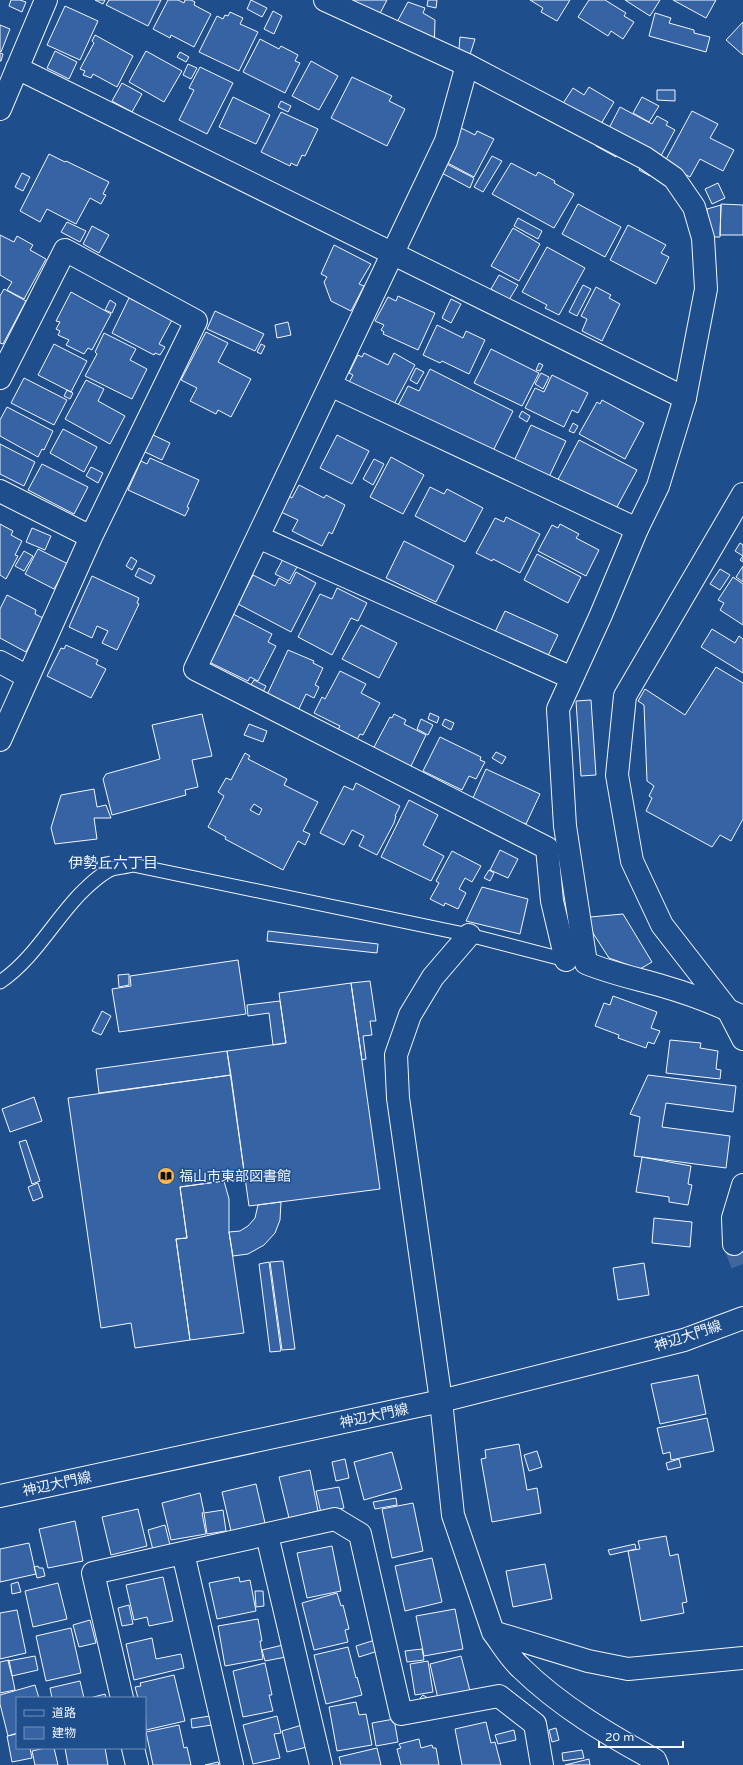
<svg xmlns="http://www.w3.org/2000/svg" width="743" height="1765" viewBox="0 0 743 1765" font-family="'Varela Round','Noto Sans JP',sans-serif">
<style>
.building{fill:#3563a3;stroke:#f2f6ff;fill-rule:evenodd}
.lines{fill:none;stroke-linecap:round;stroke-linejoin:round}
.street-tunnel{stroke:#3f679d;stroke-width:22;stroke-dasharray:22 11;stroke-linecap:butt}
.lane-casing{stroke:#f2f6ff;stroke-width:15}
.street-casing{stroke:#f2f6ff;stroke-width:24}
.secondary-casing{stroke:#f2f6ff;stroke-width:24}
.primary-casing{stroke:#f2f6ff;stroke-width:24}
.lane{stroke:#1f4e8c;stroke-width:13}
.street{stroke:#1f4e8c;stroke-width:22}
.secondary{stroke:#1f4e8c;stroke-width:22}
.primary{stroke:#1f4e8c;stroke-width:22}
.labels{text-anchor:middle;dominant-baseline:central;stroke-width:3;stroke-linejoin:round;paint-order:stroke}
.poi-label{font-size:14px;fill:#f2f6ff;stroke:#1f4e8c;text-anchor:start}
.street-label{font-size:14px;fill:#f2f6ff;stroke:#1f4e8c}
.neighbourhood-label{font-size:15px;fill:#f2f6ff;stroke:#1f4e8c}
</style>
<rect width="100%" height="100%" fill="#1f4e8c"/>
<path class="building" d="M11,0H20L26,2L22,12L9,6Z
M95,0H105L103,4Z
M109,0H161L148,26L106,5Z
M168,0H178L184,3L185,0H191L195,2L194,5L211,14L194,47L171,35L170,38L153,29Z
M251,0L267,8L262,17L247,9Z
M349,0H387L375,23Z
M428,0H437L436,8L427,6Z
M530,0H570L557,21L541,12L543,8Z
M589,0H605L626,13L624,16L634,22L623,39L611,31L608,36L578,17Z
M625,0H660L650,16Z
M673,0H716L706,18Z
M408,2L425,8L423,13L435,20L434,55L391,33Z
M65,6L98,21L80,60L47,45Z
M273,11L282,16L274,34L264,29Z
M230,12L243,18L240,24L258,32L239,71L199,52L217,16L223,19L225,15L228,16Z
M655,13L671,18L669,23L694,30V33L710,37L706,52L649,36Z
M743,22V55L726,40Z
M0,25L10,29L1,52L0,51Z
M95,35L133,56L117,87L93,74L91,78L83,75L85,71L80,69L94,43L92,41Z
M460,37L475,39L467,64L458,60Z
M260,39L279,49L281,46L298,55L295,61L300,63L285,93L243,72Z
M55,51L77,62L69,79L47,68Z
M146,51L182,71L164,102L129,82Z
M180,52L189,57L186,62L177,57Z
M0,53L3,54L1,61H0Z
M311,61L338,76L319,110L292,96Z
M188,64L197,68L191,79L183,75Z
M200,67L233,83L207,134L179,120L194,90L189,88Z
M352,77L392,96L389,101L405,109L387,146L331,118Z
M122,83L142,94L132,112L112,101Z
M589,87L614,102L601,124L562,105L573,88L584,95Z
M657,90H675V101L657,100Z
M233,97L270,115L256,144L219,127Z
M642,97L659,106L649,122L633,113Z
M281,101L291,106L288,112L278,107Z
M620,107L652,124L657,116L668,122L666,125L675,130L650,176L639,170L641,167L617,154L616,157L596,146L606,129L608,130Z
M692,111L718,124L710,138L734,150L723,171L700,159L690,177L664,163Z
M281,112L318,129L305,156L302,155L297,166L291,163L290,166L261,152Z
M459,127L475,135L477,131L494,139L474,177L442,160Z
M49,154L65,162L66,161L109,182L103,194L106,195L101,204L90,198L76,224L47,209L40,222L20,211Z
M492,156L502,161L483,192L474,187Z
M441,161L474,178L470,188L436,170Z
M511,163L536,176L538,172L555,181L554,183L574,194L554,228L492,194Z
M22,173L30,177L23,191L15,187Z
M718,183L725,198L712,204L705,189Z
M578,204L621,227L605,257L562,234Z
M721,204L743,205V235H720Z
M721,205L720,237H707V209Z
M518,218L542,231L538,239L514,226Z
M67,222L86,231L80,242L61,232Z
M628,225L666,245L661,253L669,257L656,284L610,260Z
M92,226L109,235L99,253L83,244Z
M513,228L540,244L519,281L491,266Z
M0,235L14,242L17,236L33,245L30,250L46,259L24,299L7,290L12,282L0,275Z
M334,245L371,264L359,284L364,286L351,311L331,301L324,282L327,277L321,274Z
M547,247L585,268L559,315L545,308L547,305L522,292Z
M499,275L518,285L509,300L491,289Z
M583,285L591,289L577,316L569,312Z
M596,287L611,295L609,298L620,304L602,341L582,331L587,319L581,316Z
M4,289L26,301L3,344L0,343V296Z
M71,292L111,314L92,350L88,348L84,354L66,345L69,340L58,335L60,331L56,329L60,322L56,321Z
M398,296L435,313L418,350L383,334L384,332L381,330L384,325L375,321L388,297L396,301Z
M129,298L172,320L159,344L165,347L160,355L155,353L154,355L112,333Z
M451,299L461,304L451,323L442,318Z
M110,300L116,304L112,313L105,310Z
M215,311L264,334L255,351L207,329Z
M288,322L291,335L277,338L275,325Z
M437,325L463,338L466,331L485,340L469,374L442,361L440,363L423,355Z
M206,332L228,343L218,362L251,379L231,417L218,410L216,414L190,401L197,388L181,380Z
M104,333L136,349L130,360L147,369L132,399L85,376L97,354L95,352Z
M54,344L87,361L71,392L38,375Z
M261,344L265,346L261,354L257,352Z
M491,349L539,373L522,406L474,383Z
M364,353L388,365L394,353L415,365L392,408L348,384L353,375L349,373L358,355L362,357Z
M539,363L543,365L540,371L536,370Z
M416,368L424,372L417,384L410,380Z
M430,369L513,411L488,461L397,407L408,386L419,391Z
M541,373L549,377L543,389L535,384Z
M552,375L588,393L578,413L572,410L564,427L525,408L535,388L544,392Z
M24,378L67,400L54,425L11,403Z
M86,380L104,389L98,401L125,416L110,444L65,419Z
M67,390L73,393L70,399L64,396Z
M602,400L644,423L625,459L579,434L597,402L600,404Z
M7,407L53,431L44,450L42,449L38,457L0,436V420Z
M522,411L530,416L527,422L519,417Z
M573,423L578,426L574,433L569,431Z
M531,425L566,441L549,477L514,461Z
M63,429L97,447L84,472L50,453Z
M151,434L170,443L162,460L143,451Z
M337,435L369,451L352,484L320,468Z
M579,440L637,470L611,518L554,487Z
M0,444L35,462L24,486L0,474Z
M391,457L424,475L403,514L370,497Z
M150,458L199,480L187,507L189,508L185,516L128,490L141,461L147,464Z
M374,459L384,464L373,485L363,479Z
M42,464L88,487L74,514L28,490Z
M91,467L103,473L98,483L86,476Z
M299,485L324,498L326,495L345,505L332,534L329,532L322,546L292,531L298,520L281,512L289,496L292,498Z
M430,487L444,494L447,489L483,508L465,542L415,516Z
M506,517L540,534L520,573L493,559L492,561L476,553L495,518L504,522Z
M0,524L13,531L11,535L22,541L15,555L18,556L6,579L0,575Z
M560,524L579,534L576,538L599,550L586,576L538,551L552,525L558,528Z
M32,528L51,536L45,550L26,542Z
M404,541L454,566L436,602L386,578Z
M740,543L743,545V562L740,560L743,556L735,551Z
M38,549L68,564L54,589L25,574Z
M24,551L33,556L24,571L15,566Z
M537,554L581,577L568,603L524,580Z
M131,557L137,561L132,570L126,566Z
M283,559L297,567L289,581L275,574Z
M743,566V582L736,577Z
M139,568L155,576L151,584L135,576Z
M720,569L730,575L720,590L710,584Z
M296,572L316,583L291,632L238,604L253,575L275,586L279,578L290,584Z
M92,576L139,598L137,603L139,604L117,650L102,643L108,631L97,626L92,638L69,627Z
M733,577L743,584V625L720,610L724,603L718,600Z
M337,588L367,603L358,621L351,618L332,655L298,637L320,594L332,599Z
M7,595L36,610L35,614L43,618L26,652L0,638V609Z
M505,611L558,635L545,662L494,634Z
M233,614L272,634L268,642L276,646L258,681L250,677L248,681L209,662Z
M361,625L397,643L379,678L342,659Z
M712,629L735,643L739,636L743,639V673L701,647Z
M66,645L98,660L96,664L106,669L91,698L47,676L61,648L64,649Z
M288,650L314,661L313,663L323,668L315,685L319,687L314,698L306,694L298,711L267,695Z
M716,667L743,683V819L731,841L720,835L712,847L646,811L652,798L649,796L654,786L647,781L644,705L638,701L645,689L685,715Z
M340,671L366,684L361,693L380,703L363,735L360,734L355,743L336,733L340,726L314,713L322,697L325,699Z
M254,680L266,686L262,694L249,688Z
M591,700L596,775L581,776L576,701Z
M430,713L439,717L437,723L428,719Z
M202,714L212,756L192,760L198,787L185,790L186,795L112,815L103,779L106,774L160,759L152,725Z
M394,714L406,720L404,724L426,735L410,768L373,749L390,717L392,718Z
M421,719L433,725L428,735L417,729Z
M445,719L454,723L451,730L442,725Z
M249,724L267,731L263,742L244,735Z
M440,737L481,757L480,760L485,762L476,779L469,776L462,790L423,771Z
M496,752L506,757L502,764L492,758Z
M245,753L250,756L248,759L287,779L284,785L318,802L303,831L310,834L305,845L298,841L283,870L225,839L226,837L208,827L224,796L218,792L226,778L231,780ZM254,804L262,809L259,815L250,810Z
M486,769L540,794L526,824L524,823L522,827L472,800Z
M356,783L400,806L395,816H396L394,823L377,855L359,846L364,836L352,830L344,845L320,833L344,786L353,790Z
M94,789L97,807L106,805L111,818H94L97,839L55,844L51,828L61,795Z
M409,800L438,815L423,845L444,856L431,881L381,857Z
M500,850L518,859L508,878L490,870Z
M452,851L481,866L472,882L465,878L459,889L466,893L458,909L445,903L444,906L430,899L439,883L436,881Z
M489,870L494,873L490,881L484,878Z
M482,887L528,899L520,934L466,921Z
M623,914L652,962L640,969L609,958L591,930L590,917Z
M268,931L378,944L377,953L267,941Z
M238,960L246,1014L119,1032L112,989L131,986L130,976Z
M129,974V985L119,987L118,975Z
M370,981L376,1021H370L372,1035L363,1036L366,1059L362,1060L351,983Z
M351,983L380,1189L249,1206L227,1051L286,1043L279,993Z
M613,996L657,1012L651,1028L660,1031L654,1044L648,1042L646,1048L618,1038L619,1035L595,1026L604,1003L610,1005Z
M280,1001L286,1043L273,1045L269,1013L248,1016L247,1005Z
M102,1011L111,1016L101,1035L92,1031Z
M670,1040L701,1043L700,1048L718,1051L716,1069L721,1070L720,1079L666,1073Z
M227,1051L231,1075L99,1093L96,1069Z
M231,1075L245,1178L180,1187L187,1238L176,1239L190,1340L135,1348L131,1323L101,1328L68,1098Z
M648,1075L736,1086L733,1112L666,1103L662,1127L730,1136L726,1168L634,1156L640,1117L630,1114Z
M34,1097L42,1121L10,1132L2,1109Z
M26,1140L40,1181L32,1184L19,1142Z
M642,1157L691,1166L688,1184L692,1185L688,1205L669,1202V1197L636,1192Z
M224,1181L229,1199V1232L244,1333L190,1340L176,1239L187,1238L180,1187Z
M38,1183L43,1197L33,1201L28,1187Z
M281,1202L280,1220L275,1233L264,1245L248,1254L233,1256L229,1232L240,1231L248,1226L255,1218L258,1205Z
M654,1218L692,1222L690,1247L652,1243Z
M283,1261L295,1349L282,1350L270,1262Z
M269,1262L281,1351L270,1352L259,1264Z
M644,1263L649,1295L618,1300L613,1268Z
M698,1375L706,1414L660,1424L651,1384Z
M707,1418L714,1451L671,1460L670,1452L663,1454L657,1428Z
M519,1444L527,1490L537,1488L541,1513L492,1522L481,1459L486,1458L485,1450Z
M537,1451L542,1467L529,1471L524,1455Z
M392,1452L402,1489L364,1500L354,1462Z
M345,1459L349,1478L336,1481L332,1462Z
M679,1459L681,1467L668,1470L666,1463Z
M310,1470L318,1511L289,1518L279,1477Z
M256,1484L265,1523L231,1531L222,1492Z
M339,1487L344,1508L321,1513L316,1491Z
M200,1493L204,1512L202,1513L206,1534L171,1540L162,1503Z
M396,1498L397,1505L375,1509L373,1502Z
M413,1503L423,1551L392,1558L382,1509Z
M138,1509L147,1546L111,1555L102,1517Z
M223,1510L226,1531L207,1534L204,1513Z
M75,1521L83,1561L48,1568L39,1529Z
M165,1525L170,1545L153,1550L148,1530Z
M666,1536L670,1556L678,1554L687,1602L682,1603L684,1613L641,1621L628,1551L640,1549L638,1541Z
M29,1543L36,1574L0,1582V1549Z
M635,1544L636,1549L610,1555L608,1550Z
M332,1546L341,1591L307,1598L297,1553Z
M432,1558L442,1602L405,1611L395,1566Z
M545,1564L552,1599L513,1607L506,1571Z
M38,1566L39,1568H43L45,1576L37,1578L34,1567Z
M163,1577L173,1621L149,1626L147,1617L134,1620L126,1585Z
M239,1577L240,1582L250,1580L256,1611L217,1619L209,1583Z
M18,1582L21,1592L12,1594L11,1584Z
M58,1583L67,1619L33,1627L25,1591Z
M255,1591H263L264,1606L256,1607Z
M337,1593L341,1606L343,1605L349,1629L345,1630L348,1642L314,1650L302,1603Z
M129,1605L133,1624L122,1626L118,1608Z
M455,1609L463,1649L424,1656L416,1616Z
M17,1610L26,1653L0,1659V1613Z
M258,1619L262,1641H260L263,1659L225,1666L218,1626Z
M90,1620L96,1643L79,1647L73,1625Z
M71,1628L81,1673L46,1681L36,1636Z
M152,1638L156,1659L181,1654L184,1668L134,1680L126,1644Z
M375,1640L378,1651L359,1657L356,1646Z
M283,1645L286,1657L265,1661L262,1650Z
M348,1647L356,1678L357,1677L362,1695L326,1704L314,1655Z
M422,1649L424,1660L407,1662L405,1651Z
M35,1656L38,1670L12,1676L8,1661Z
M461,1656L471,1695L439,1703L430,1664Z
M9,1660L15,1690L0,1693V1662Z
M428,1661L433,1692L415,1695L410,1664Z
M265,1663L272,1695H269L273,1711L243,1717L233,1671Z
M174,1675L185,1721L146,1730L145,1698H138L135,1687L141,1686L140,1683Z
M80,1681L84,1698H52L50,1688Z
M35,1685L39,1698H17V1733L8,1736L0,1704V1695Z
M105,1694L106,1698H90Z
M423,1695L434,1702L431,1706L420,1698Z
M356,1702L359,1715L366,1714L372,1745L337,1751L329,1707Z
M210,1716L212,1725L192,1728L191,1719Z
M277,1716L281,1733L274,1734L280,1758L253,1764L243,1725Z
M394,1719L398,1742L376,1746L372,1723Z
M486,1722L491,1743L495,1742L501,1765H462L455,1729Z
M179,1725L184,1748L187,1747L191,1765H153L146,1732Z
M302,1725L307,1747L287,1752L282,1731Z
M556,1728L559,1740L552,1742L549,1730Z
M514,1730L516,1740L498,1744L495,1735Z
M17,1734V1748H30L32,1758L12,1762L7,1736Z
M419,1739L421,1748L432,1745L433,1748H436L439,1765H401L397,1749L401,1748L399,1744Z
M45,1748H54L58,1765H35L32,1751Z
M65,1748H105L108,1765H68Z
M377,1748L381,1765H341L339,1757Z
M582,1750L584,1758L563,1761L562,1753Z
M589,1759L590,1765H565Z
M218,1762L219,1765H205Z"/>
<g class="lines">
<path class="street-tunnel" d="M734,1244L743,1268"/>
<g class="lane-casing">
<path id="lane" d="M0,982C33,960 53,922 80,894C89,885 100,874 112,869C118,867 126,867 133,865L469,935L570,961"/>
</g>
<g class="street-casing">
<path id="street" d="M467,65L446,141L195,669L547,848L552,901L566,960
M17,68L685,398
M0,109L46,0
M0,378L65,250L196,321L91,537L0,740
M330,385L637,529
M0,491L91,537
M743,494L625,696L617,775L632,861L662,925L728,1010L743,1039
M258,537L572,678
M0,662L28,677
M469,935L433,977L410,1015L396,1055L398,1098L441,1401L453,1515L493,1632L588,1661L628,1669L743,1658
M734,1244L733,1218L743,1185
M267,1535L321,1765
M183,1553L232,1765
M493,1632C502,1644 510,1658 521,1668C560,1706 607,1734 655,1760L657,1765
M122,1698L93,1573L335,1519L360,1534L401,1714L499,1696L535,1724L542,1765
M133,1748L137,1765"/>
</g>
<g class="secondary-casing">
<path id="secondary" d="M325,0L467,65L645,158L674,178L694,207L703,238L706,289L685,398L658,486L637,529L600,617L558,709L565,826L586,963C610,973 634,978 659,985C687,993 717,1004 743,1017"/>
</g>
<g class="primary-casing">
<path id="primary" d="M0,1496L441,1401L684,1340L743,1318"/>
</g>
<use href="#lane" class="lane"/>
<use href="#street" class="street"/>
<use href="#secondary" class="secondary"/>
<use href="#primary" class="primary"/>
</g>
<defs>
<g id="library-disc" transform="scale(0.9)"><circle r="9.5" fill="#ffb74d" stroke="#1f4e8c"/><path d="M-6-4Q-3-5.5-.7-3.5V5Q-3 3-6 4ZM6-4Q3-5.5 .7-3.5V5Q3 3 6 4Z" fill="#111"/></g>
</defs>
<g fill-rule="evenodd">
<use href="#library-disc" x="166" y="1176"/>
</g>
<g class="labels">
<g class="poi-label">
<text x="179" y="1176">福山市東部図書館</text>
</g>
<g class="street-label">
<text transform="translate(688 1336) rotate(-18)">神辺大門線</text>
<text transform="translate(374 1416) rotate(-12)">神辺大門線</text>
<text transform="translate(57 1484) rotate(-12)">神辺大門線</text>
</g>
<g class="neighbourhood-label">
<text x="113" y="863">伊勢丘六丁目</text>
</g>
</g>
<rect x="16" y="1697" width="130" height="52" fill="#1f4e8c" stroke="#7391ba"/>
<rect x="24" y="1710" width="20" height="6" fill="#1f4e8c" stroke="#7391ba"/>
<text x="52" y="1717" font-size="12" fill="#f2f6ff">道路</text>
<rect x="24" y="1727" width="20" height="12" fill="#3563a3" stroke="#7391ba"/>
<text x="52" y="1737" font-size="12" fill="#f2f6ff">建物</text>
<path d="M599 1741v6h84v-6" fill="none" stroke="#f2f6ff" stroke-width="2"/>
<text x="605" y="1741" font-size="12" fill="#f2f6ff" stroke="#1f4e8c" stroke-width="3" paint-order="stroke">20 m</text>
</svg>
